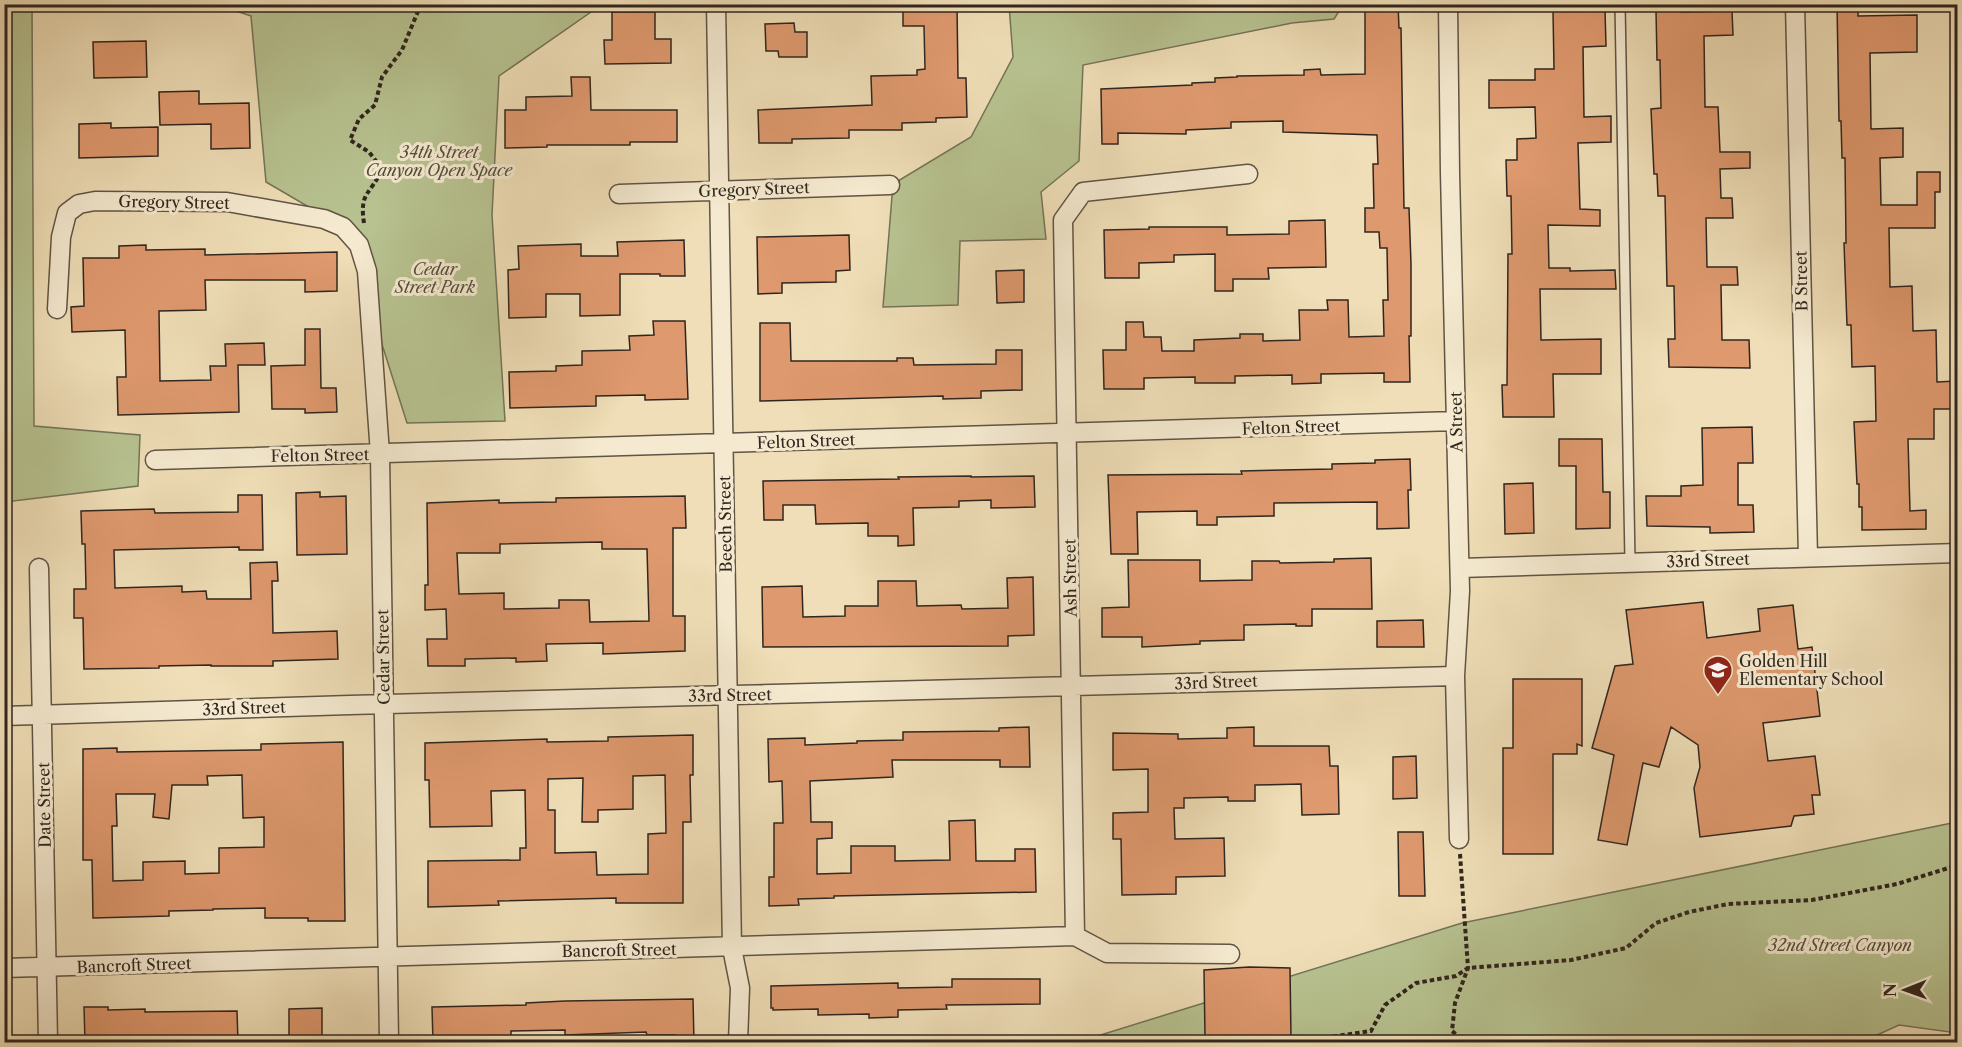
<svg xmlns="http://www.w3.org/2000/svg" width="1962" height="1047" viewBox="0 0 1962 1047" font-family="'Libre Caslon Text',serif">
<style>
.green{fill:#b7c290;stroke:#747457;stroke-width:1.5}
.building{fill:#df996e;stroke:#31261e;stroke-width:1.5;fill-rule:evenodd}
.lines{fill:none;stroke-linecap:round;stroke-linejoin:round}
.lane-casing{stroke:#605444;stroke-width:12}
.street-casing{stroke:#605444;stroke-width:21}
.path{stroke:#31261e;stroke-width:4;stroke-dasharray:4.5 3;stroke-linecap:butt}
.lane{stroke:#f5ead0;stroke-width:9}
.street{stroke:#f5ead0;stroke-width:18}
.labels{text-anchor:middle;dominant-baseline:central;stroke-width:6;stroke-linejoin:round;paint-order:stroke}
.park-label{font-size:16px;font-style:italic;fill:#524d3a;stroke:#f5ead0}
.street-label{font-size:16px;fill:#31261e;stroke:#f5ead0}
.poi-label{font-size:16px;fill:#31261e;stroke:#f5ead0;text-anchor:start}
</style>
<rect width="100%" height="100%" fill="#efdeb7"/>
<filter id="stains"><feTurbulence type="fractalNoise" baseFrequency=".00333" numOctaves="4"/><feColorMatrix values="0 0 0 0 .2 0 0 0 0 .09 0 0 0 0 .02 0 0 0 .5 -.17"/></filter>
<radialGradient id="worn" r=".72"><stop offset=".6" stop-color="#630" stop-opacity="0"/><stop offset="1" stop-color="#630" stop-opacity=".3"/></radialGradient>
<path class="green" d="M4,5H32L34,426L140,435L138,486L5,502Z
M218,5H601L499,76L492,215L505,421L407,423L380,338L367,241L266,182L251,16Z
M1009,5H1343L1334,19L1292,23L1083,65L1079,161L1041,192L1046,239L960,241L958,305L883,307L893,184L971,137L1013,57Z
M1957,822V1033L1899,1025L1862,1042H1078L1462,923Z"/>
<path class="building" d="M1365,4H1398L1399,28H1401L1404,208H1409L1411,264V336H1409L1410,382H1384V373L1321,374V383L1292,384V375L1235,376V383H1195V377L1144,378V389H1104L1103,350H1126V322H1143L1144,337H1161L1162,351H1194V340L1240,338V334H1263V341L1300,340L1299,310H1328L1327,300H1348L1349,337L1384,336L1383,300H1388L1387,248H1380L1379,232H1365V208H1374L1373,164H1378L1377,135L1283,132V121L1231,122V128L1186,130V134L1118,133V144H1102L1101,89L1192,85V83L1215,82V78L1237,77V76L1304,75V70L1320,69L1321,75L1365,74Z
M1837,4H1858V16L1917,15V52L1870,53L1871,129L1903,128V157L1880,158L1881,205H1917V172H1940V192H1935V228H1889L1890,287L1912,286L1913,331L1936,330L1937,382L1956,381V409H1934V439H1908L1910,511L1926,510V529L1862,530V507H1859V484H1857L1854,422L1876,421L1875,366L1852,367L1851,325H1847L1844,243H1846L1845,158H1842L1841,121H1839Z
M903,5H957L958,78H966L967,117L936,118V122L902,123V130H849V138L792,139V143H759L758,110L872,105L871,76L917,75V70L925,69L924,26H903Z
M1605,10L1606,46L1583,47L1584,117L1611,116V142L1578,143L1580,209L1600,210V226L1548,225L1549,268H1570V271L1615,270L1616,289H1540L1541,340L1601,339V374H1553L1554,417H1503L1502,385H1507L1508,254H1512L1511,196H1507L1506,160H1517V139L1536,138L1535,107L1489,108V80H1535V69H1554L1553,11Z
M1681,10V12L1732,11L1733,35L1704,36L1705,107H1718L1720,152H1750V168L1720,169L1721,198H1732L1733,218H1706L1707,267H1737L1738,285H1721L1722,340H1749L1750,368L1669,367L1668,339H1675L1674,286H1667L1665,196H1658L1657,174H1654L1651,109L1661,108L1660,60H1657L1656,11Z
M612,12H655V39H671V63L605,64L604,40H612Z
M794,23L795,32H807V57H779L778,51H766L765,24Z
M146,41L147,77L94,78L93,42Z
M571,77H590L591,110H677V142H630V145H547V147L505,148V110H526V97L572,96Z
M199,91V104L249,103L250,148L211,149V124L160,125L159,92Z
M111,123V128L158,127V156L79,158V124Z
M1325,220L1326,267L1268,268L1269,279H1233V291H1215V254L1174,255V262L1139,263V278H1105L1104,230L1149,229V227H1227V235L1289,234V221Z
M849,235L850,270L836,271V282L782,283V293L758,294L757,237Z
M684,240L685,276H660V274H620V315L580,316V294H546V317L509,318L508,270L519,269L518,246L581,244V256H618L617,242Z
M146,245V250L205,249V255L337,252V291L305,292V280H205L206,310L159,311L160,381L211,380L210,366H226L225,344L264,343L265,365H238L239,412L118,415L117,377H126L125,330L72,332L71,307L84,306L83,258H119V246Z
M1024,270V302L997,303L996,271Z
M653,321H685L688,399L645,400V395L596,396V406L510,408L509,372L556,371V366L582,365V351L630,350L629,336L654,335Z
M760,323H790L791,361H897V358H913L914,365L996,364V350H1022V390L981,391V398L943,399V396L760,401Z
M305,329H320L321,388H336L337,412L305,413V409H272L271,366L305,365Z
M1752,427L1753,463H1738V505H1753L1754,532L1710,533V527L1647,526L1646,496H1681V486L1703,485L1702,428Z
M1559,439H1602L1603,492H1610V528L1576,529V466H1559Z
M1410,459L1411,490H1408L1409,528L1377,529V502L1274,503V516L1217,517V525H1197V511L1137,512L1138,554H1111L1108,475L1242,474L1241,471L1332,469V464L1375,463V460Z
M971,476V477L1034,476L1035,507L991,508V500L959,501V507L913,508L914,545L898,546V536H868V523L816,524L815,505H783V520H764L763,481L899,479L898,477Z
M1533,483L1534,533L1505,534L1504,484Z
M320,492V497L346,496L347,554L297,555L296,493Z
M238,495H262L263,550H239V547L114,550L115,588L182,586V592L206,591L207,599H251L250,563L277,562L278,581H272L273,633L337,631L338,659L273,661V666H211V665L159,666V668L84,669L83,618H74V589H86L85,544H82L81,511L154,509L155,513L238,512Z
M685,496L686,528H673V616H685V651L603,654V643L546,644L547,661L516,662V658L465,659V666H428L427,639H447L446,609L425,610V585H428L427,503L499,500V503L556,502V498ZM602,542V549H647L649,621L590,622L589,600H559V608L504,609V593L459,594L457,553H500V544Z
M1371,558L1372,609H1312V626H1296V624L1244,625V640L1200,641V644L1142,647V637H1102V608L1129,607L1128,560H1200V581L1252,580V561H1279L1280,563L1334,562V559Z
M1033,577L1034,635L1008,636V646L763,647L762,587L802,586L803,617L845,616V606H878V581H916L917,606L961,605L962,609L1008,608L1007,578Z
M1703,602L1707,638L1760,631L1758,609L1793,605L1798,649L1812,647L1820,716L1763,723L1768,761L1815,756L1820,795H1812L1814,814L1794,816L1791,826L1700,837L1694,788L1700,767L1698,745L1671,727L1659,767L1643,763L1627,845L1598,840L1614,755L1592,748L1615,666L1633,664L1626,610Z
M1423,620L1424,647H1377V621Z
M1513,679H1582V746L1577,744V754H1553V854H1503V748H1513Z
M1029,727L1030,767H1000V760H892L893,777L810,781L811,822H832V838L817,839V874L851,873V846H895V861L950,860L949,821L975,820L976,861H1015V849H1035L1036,892L834,896V898L798,899L799,905L769,906V877H774V823H783L782,781L769,782L768,739L805,738V745L857,743V741L903,740V732L999,731V728Z
M1254,727V746H1329L1330,766H1338L1339,814L1302,815L1301,784L1255,785V801H1228V797L1184,798V808H1174L1175,839L1224,838L1225,876L1176,877V894L1122,895L1121,839H1113V813L1148,812V769L1113,770V733L1178,734V739L1227,738V728Z
M693,735V775H690L691,822H683V903H616V898L498,901L499,905L428,907V861L520,860V848H526L525,790L491,791L492,826L430,827L429,780H425V743L547,739V742L608,741V737ZM665,775L666,833L648,834V874L597,875L596,852L555,853V810H548V779L583,778L582,822H598V810L633,809V776Z
M343,742L345,921H308V918H265V908L213,909V910L169,911V916L93,918L92,860H83V749L117,748V752L261,750V744ZM242,775L243,818L264,817V847L219,848V873L185,874V861L143,862V880L113,881L112,826H117L116,794H155L153,817L169,819L172,785H208L207,776Z
M1416,756L1417,798L1393,799V757Z
M1398,832H1423L1425,896H1399Z
M1249,967L1290,968L1291,1038L1273,1039V1036L1205,1037L1204,970Z
M952,979H1040V1004L946,1005L947,1009L898,1010V1017L869,1018V1014L818,1015V1009L773,1010V1008H771V986L898,983V988L952,987Z
M693,999L694,1042H676L675,1035H647L646,1032L565,1035V1030L511,1031V1042H433L432,1007L526,1005V1003L565,1001Z
M84,1007H108V1010L145,1009V1012L237,1011L238,1042H154V1041L85,1042Z
M322,1008V1042H289V1009Z"/>
<g class="lines">
<g class="lane-casing">
<path id="lane" d="M1620,4L1630,562"/>
</g>
<g class="street-casing">
<path id="street" d="M716,4L732,948L740,988L738,1042
M1448,4L1450,173L1460,591L1455,676L1459,839
M1795,4L1808,557
M619,194L890,185
M57,309L61,237L67,213L79,204L95,201L227,202L324,219L343,227L359,245L367,271L380,454L389,1042
M155,460L1456,421
M39,568L48,1042
M1460,568L1958,553
M4,716L350,705L1455,676
M1075,936L1063,220L1083,192L1248,174
M4,968L1075,936L1107,953L1230,954"/>
</g>
<path class="path" d="M364,223C359,191 371,195 382,169L369,152L350,140L359,119L375,105L382,77L402,50L421,4
M1460,854L1468,968L1455,1003L1452,1031L1465,1042
M1320,1042L1323,1038L1371,1031L1385,1005L1416,983L1456,976L1468,968L1571,960L1626,948L1656,923L1689,912L1728,904L1812,900L1897,884L1958,865"/>
<use href="#lane" class="lane"/>
<use href="#street" class="street"/>
</g>
<defs>
<g id="school-pin" transform="scale(1.5)"><path d="M0 17L-7.5 6A9.5 9.5 0 1 1 7.5 6Z" fill="#8f2418" stroke="#f5ead0"/><path d="M0-5L7-2L0 1L-7-2ZM-4 1L0 2.5L4 1V4Q0 6-4 4Z" fill="#fff"/></g>
</defs>
<g fill-rule="evenodd">
<use href="#school-pin" x="1718" y="670"/>
</g>
<g class="labels">
<g class="park-label">
<text x="439" y="152">34th Street<tspan x="439" dy="18">Canyon Open Space</tspan></text>
<text x="435" y="269">Cedar<tspan x="435" dy="18">Street Park</tspan></text>
<text x="1840" y="945">32nd Street Canyon</text>
</g>
<g class="street-label">
<text transform="translate(754 189) rotate(-2)">Gregory Street</text>
<text transform="translate(174 202) rotate(1)">Gregory Street</text>
<text transform="translate(1801 281) rotate(-91)">B Street</text>
<text transform="translate(1456 422) rotate(-91)">A Street</text>
<text transform="translate(1291 427) rotate(-2)">Felton Street</text>
<text transform="translate(806 441) rotate(-2)">Felton Street</text>
<text transform="translate(320 455) rotate(-1)">Felton Street</text>
<text transform="translate(725 524) rotate(-91)">Beech Street</text>
<text transform="translate(1708 560) rotate(-2)">33rd Street</text>
<text transform="translate(1070 578) rotate(-91)">Ash Street</text>
<text transform="translate(383 657) rotate(-91)">Cedar Street</text>
<text transform="translate(1216 682) rotate(-2)">33rd Street</text>
<text transform="translate(730 695) rotate(-1)">33rd Street</text>
<text transform="translate(244 708) rotate(-2)">33rd Street</text>
<text transform="translate(44 805) rotate(-91)">Date Street</text>
<text transform="translate(619 950) rotate(-1)">Bancroft Street</text>
<text transform="translate(134 965) rotate(-2)">Bancroft Street</text>
</g>
<g class="poi-label">
<text x="1739" y="661">Golden Hill<tspan x="1739" dy="18">Elementary School</tspan></text>
</g>
</g>
<rect width="1962" height="1047" fill="none" stroke="#efdeb7" stroke-width="24"/>
<rect x="6" y="6" width="1950" height="1035" fill="none" stroke="#31261e" stroke-width="3"/>
<rect x="12" y="12" width="1938" height="1023" fill="none" stroke="#31261e" stroke-width="1.5"/>
<g transform="translate(1905 990) rotate(269)" stroke="#f5ead0" stroke-width="4.5" paint-order="stroke">
<path d="M0-4.5L10 22L0 15L-10 22Z" fill="#31261e"/>
<text y="-9" font-size="16" font-weight="bold" text-anchor="middle" fill="#31261e">N</text>
</g>
<rect width="100%" height="100%" filter="url(#stains)"/>
<rect width="100%" height="100%" fill="url(#worn)"/>
</svg>
